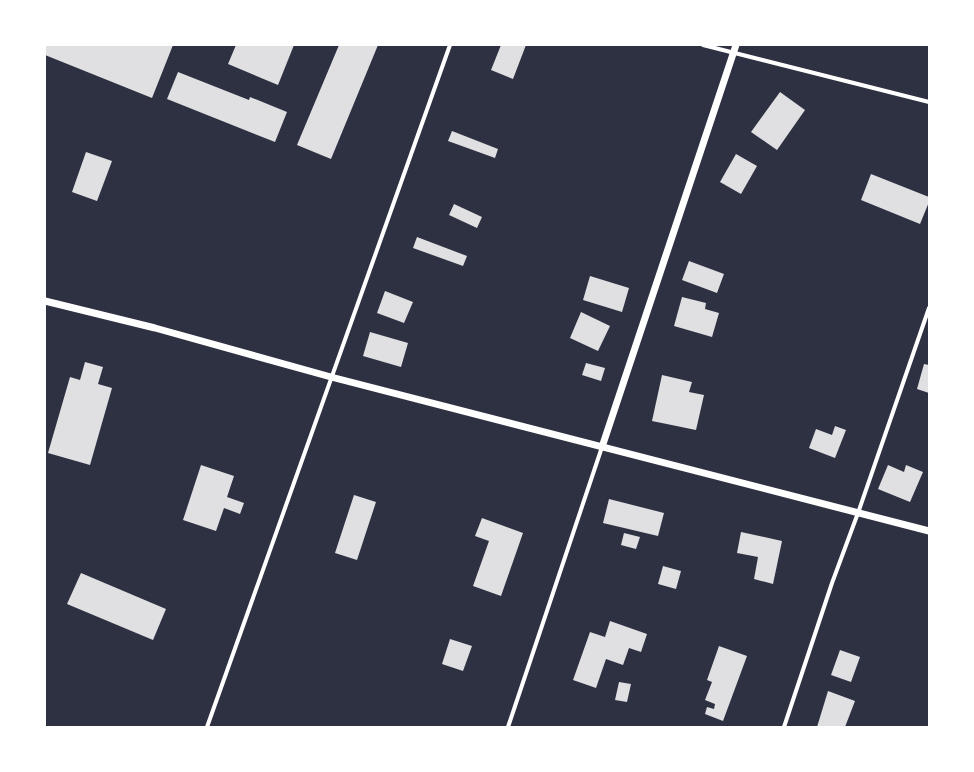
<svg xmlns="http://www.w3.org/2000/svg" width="974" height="772" viewBox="0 0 974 772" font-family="'Source Sans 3',sans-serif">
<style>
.building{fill:#e0e0e3}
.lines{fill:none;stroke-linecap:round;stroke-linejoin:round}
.minor{stroke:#fff;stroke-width:4}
.tertiary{stroke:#fff;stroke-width:7}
</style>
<rect width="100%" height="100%" fill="#2d3142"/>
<path class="building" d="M45,45H173L152,98L45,55Z
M236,45H294L278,85L228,64Z
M339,45H378L331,159L297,145Z
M501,45H526L513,79L491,70Z
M178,72L249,100L250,97L287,112L275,142L167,99Z
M780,92L805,110L777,150L751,132Z
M452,131L498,149L495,158L448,141Z
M86,152L112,161L97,201L72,192Z
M736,154L757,166L741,194L720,182Z
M871,174L929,197V202L920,224L861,200Z
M454,204L482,217L477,228L449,215Z
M417,237L467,256L463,266L413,248Z
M689,261L724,274L717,293L682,280Z
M590,276L629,288L622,312L583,300Z
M385,291L413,302L404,323L377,313Z
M682,297L706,303L705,309L719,313L712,337L674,326Z
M581,312L610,326L598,351L570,338Z
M370,332L408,343L401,367L363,356Z
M85,362L103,367L98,384L112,388L90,465L48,453L70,377L80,380Z
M586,363L605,368L601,381L582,375Z
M924,364L929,365V393L917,389Z
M662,375L692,382L689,392L704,395L696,430L652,421Z
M835,426L846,430L835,458L809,448L816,429L832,435Z
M201,465L234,476L227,497L244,503L240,514L224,508L216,531L183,520Z
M888,465L904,472L906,465L923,472L910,502L878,489Z
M354,495L376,502L357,560L335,553Z
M609,499L664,513L658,536L603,523Z
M482,518L523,533L501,596L473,586L489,541L475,536Z
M741,532L782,541L773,584L754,579L758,557L737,553Z
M624,533L640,537L636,549L621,545Z
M663,566L681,571L676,589L658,584Z
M81,573L166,609L153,640L67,604Z
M610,621L647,634L641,652L629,648L623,665L606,659L596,688L573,680L590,632L605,637Z
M450,639L472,646L463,671L442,664Z
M719,646L747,656L723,721L705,714L707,707L714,709L715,704L705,700L712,682L707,680Z
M840,650L860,657L851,682L831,675Z
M619,682L631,684L627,702L615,700Z
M828,691L855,701L845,727H817Z"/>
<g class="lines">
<path class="minor" d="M703,45L929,102
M207,727L450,45
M508,727L602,447
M784,727L832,583L858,513L929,308"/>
<path class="tertiary" d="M45,301L155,328L331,377L929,531
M602,447L736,45"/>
</g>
<rect width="974" height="772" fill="none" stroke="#ffffff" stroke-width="92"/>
</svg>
